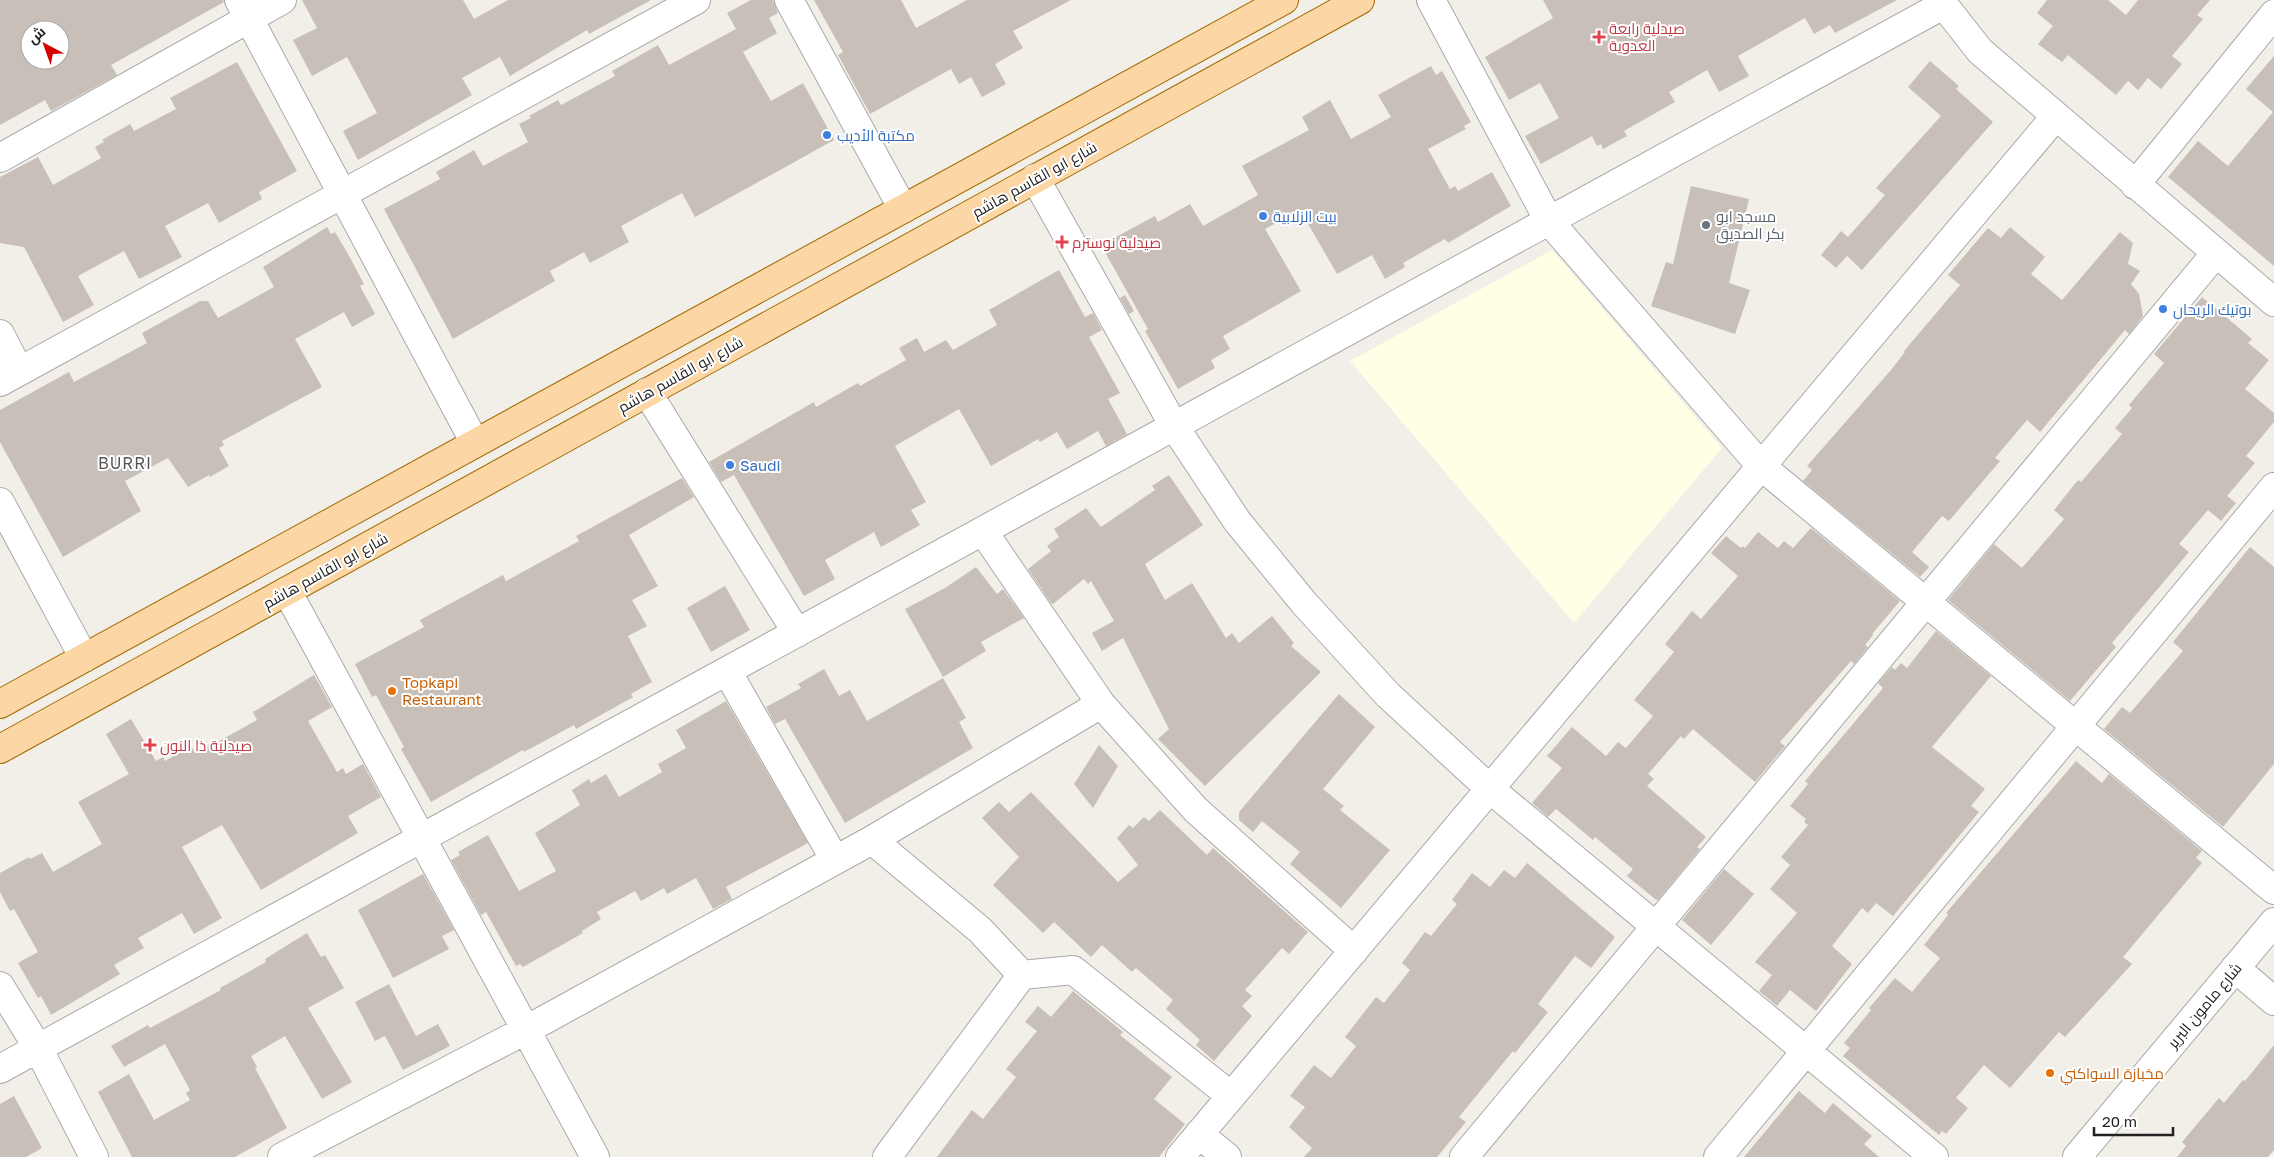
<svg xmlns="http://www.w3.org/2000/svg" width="2274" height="1157" viewBox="0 0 2274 1157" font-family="'Golos Text',Cairo,sans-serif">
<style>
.education{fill:#ffffe5}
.building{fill:#c7bfb8;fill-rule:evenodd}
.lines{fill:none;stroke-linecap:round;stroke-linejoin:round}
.minor-casing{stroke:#a9a9a9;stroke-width:30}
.major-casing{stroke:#a06b00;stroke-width:30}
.minor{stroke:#fff;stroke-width:28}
.major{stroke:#fcd6a4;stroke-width:28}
.health-dot{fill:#e0444e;stroke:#fff;stroke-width:2}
.shop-dot{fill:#3f7fe0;stroke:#fff;stroke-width:2}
.worship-dot{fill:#6b7280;stroke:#fff;stroke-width:2}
.food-dot{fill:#e8710a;stroke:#fff;stroke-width:2}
.labels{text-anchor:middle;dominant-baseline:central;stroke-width:4;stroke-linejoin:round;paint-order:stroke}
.health-label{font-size:15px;fill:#be3a42;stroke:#fff;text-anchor:start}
.shop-label{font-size:15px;fill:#366cbe;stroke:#fff;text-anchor:start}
.street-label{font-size:15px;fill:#222;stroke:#fff}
.worship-label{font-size:15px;fill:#5b616d;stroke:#fff;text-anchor:start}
.food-label{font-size:15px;fill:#c56008;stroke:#fff;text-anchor:start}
.neighbourhood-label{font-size:16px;letter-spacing:1px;fill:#555;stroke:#fff}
</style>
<rect width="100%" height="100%" fill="#f2efe9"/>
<path class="education" d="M1552,250L1722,448L1574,623L1350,361Z"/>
<path class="building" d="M0,0H223L224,2L111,65L117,75L51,111L45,100L0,125ZM30,30H60V60H30Z
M302,0H463L474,19L508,0H651L589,34L587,30L510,76L500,57L462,78L472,95L358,160L343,131L377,113L347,57L312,76L293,40L317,28Z
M751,0H773L778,13L769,18L777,33L743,52L771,101L803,83L834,140L695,217L682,193L621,226L629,242L590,263L584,252L550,271L555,281L453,339L384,209L440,179L436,172L474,150L483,166L528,142L519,124L531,118L529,116L558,100L561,105L615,76L612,71L658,45L669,65L736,29L727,13Z
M814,0H901L916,28L967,0H1071L1013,31L1023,48L995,64L1006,84L982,97L971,77L959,84L951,69L870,114L838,55L843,52Z
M1543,0H1897L1835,33L1830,25L1814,34L1805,18L1738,56L1749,76L1719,92L1707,70L1669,92L1675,102L1624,131L1627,136L1603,149L1601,144L1597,146L1592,136L1541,164L1525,136L1559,118L1540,83L1509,100L1485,57L1553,18Z
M2047,0H2108L2126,15L2138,0H2210L2197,15L2203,19L2172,56L2182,64L2161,89L2148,78L2138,90L2128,81L2116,95L2068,55L2062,62L2038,44L2053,26L2037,13Z
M2274,56V266L2168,177L2198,141L2228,166L2273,112L2246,89Z
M1930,61L1959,86L1956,89L1993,122L1862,270L1847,256L1836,268L1821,255L1841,231L1848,237L1885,195L1876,188L1941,116L1908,87Z
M237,62L297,171L259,192L262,199L219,223L208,203L165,226L182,257L139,279L124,251L78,276L94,305L63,322L24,247L0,243V177L38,157L53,185L101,158L95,147L104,142L102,140L130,124L134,131L176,109L170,98Z
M1431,66L1436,75L1442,71L1471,122L1464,126L1466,129L1428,149L1450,189L1455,186L1458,191L1492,172L1511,206L1448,243L1445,239L1403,263L1405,267L1385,279L1372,255L1337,274L1300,210L1265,229L1301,291L1223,336L1230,349L1211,360L1215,368L1178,389L1145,331L1148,329L1101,245L1155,216L1158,222L1190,204L1203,226L1258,195L1242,166L1309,130L1302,117L1330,100L1351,139L1391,117L1378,95Z
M1691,186L1749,199L1729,283L1750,290L1735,334L1651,306L1666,262L1673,264Z
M327,227L331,234L335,232L348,254L364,284L360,286L375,314L352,327L344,312L295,339L322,387L222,441L224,445L219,448L229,466L210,477L209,475L188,487L168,458L125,481L141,511L63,557L0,442V410L69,372L74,382L147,343L142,333L200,301H208L218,318L274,287L263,267Z
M2010,227L2045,257L2031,274L2062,300L2120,232L2133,243L2128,264L2140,271L2131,284L2139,294L2143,316L2129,334L2125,330L2040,432L2027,420L1995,458L2000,461L1949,521L1942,516L1912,552L1929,567L1920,577L1803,481L1812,470L1807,466L1891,370L1905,352L1904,351L1960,285L1948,275L1988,228L2001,238Z
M1059,270L1085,317L1093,313L1102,330L1089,337L1120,393L1108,399L1127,434L1106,446L1098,431L1067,449L1057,432L1040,442L1038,439L991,466L959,409L895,446L926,502L911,510L920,525L881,547L874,532L825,560L835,579L804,596L734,475L721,482L709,462L814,402L816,407L858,383L860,386L906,360L899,348L917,338L924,352L946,340L953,350L997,325L989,310Z
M1125,295L1134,311L1129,314L1120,298Z
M2202,297L2252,339L2248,343L2269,360L2245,389L2274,413V422L2246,456L2255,463L2227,496L2236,503L2221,521L2208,510L2179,544L2189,552L2112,643L2116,647L2070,701L1948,600L1994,544L2022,568L2064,519L2054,510L2078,480L2081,482L2122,434L2115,428L2132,408L2129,405L2164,363L2154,354Z
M1169,475L1203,525L1145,564L1165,600L1192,583L1226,638L1232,633L1239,643L1272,616L1294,643L1291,646L1321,672L1205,786L1158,739L1169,729L1123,638L1102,651L1092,633L1114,621L1091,581L1088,584L1084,579L1053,604L1051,603L1028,569L1051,551L1047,546L1059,537L1054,529L1086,508L1101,527L1155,490L1152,486Z
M682,478L694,497L629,535L658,586L632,600L647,626L628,636L652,682L631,694L633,697L576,729L574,725L524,752L523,750L431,802L401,749L404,747L376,695L372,697L355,664L424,627L420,620L503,575L506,581L579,541L576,536Z
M1811,528L1900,601L1872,634L1873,635L1865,645L1868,647L1854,664L1851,661L1780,742L1785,746L1755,782L1693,729L1684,739L1681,736L1648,774L1654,779L1647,786L1706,837L1697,847L1700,849L1658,900L1655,899L1627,876L1633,869L1595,837L1593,840L1556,809L1548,817L1532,803L1562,768L1547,756L1572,727L1606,756L1618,742L1626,748L1653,716L1634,700L1674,652L1665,644L1692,611L1701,619L1738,576L1711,553L1726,536L1741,548L1742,546L1745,548L1758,532L1778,548L1784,541L1793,548Z
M2250,547L2274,567V764L2223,827L2104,729L2122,707L2130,713L2183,651L2173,642Z
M976,567L997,594L1003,589L1024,618L981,642L986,651L943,677L905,609L945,588Z
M725,586L750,630L711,652L687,608Z
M1936,631L1991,676L1932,747L1985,789L1971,806L1979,812L1893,916L1876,903L1868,913L1862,908L1832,946L1852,964L1816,1011L1790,990L1777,1006L1759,991L1772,975L1755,962L1797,913L1770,889L1790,865L1781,857L1808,825L1804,822L1806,819L1790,806L1808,784L1805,781L1883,688L1878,683L1892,667L1895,670L1901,663L1907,668Z
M824,669L839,696L850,690L867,721L943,678L966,718L959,722L973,748L845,823L785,719L775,724L766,707L801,688L798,684Z
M314,675L332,707L308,721L337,772L343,768L346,774L363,764L381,797L348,816L358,833L261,890L222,825L182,847L222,918L194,934L182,913L138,938L144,948L114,965L120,974L51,1015L41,996L38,998L18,963L38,952L14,909L10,911L0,892V873L29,857L30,859L42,853L53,872L102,844L78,802L129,774L106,734L131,719L156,761L163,757L165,761L191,746L195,753L215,741L216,743L257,720L253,712Z
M1339,694L1375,727L1323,789L1344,806L1340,810L1390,850L1341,908L1290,864L1300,852L1262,821L1253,832L1239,820V812Z
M726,701L808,843L726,887L732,899L713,909L696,878L667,894L664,888L641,901L635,891L597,912L601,919L582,931L583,933L523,967L520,964L516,966L486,912L481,915L451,860L460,855L458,852L488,835L519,891L556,871L535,833L580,805L572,790L589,779L591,783L606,774L619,797L662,772L658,764L686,748L676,730Z
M1099,745L1118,766L1093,808L1074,784Z
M2076,761L2102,783L2109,774L2202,851L2196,858L2202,863L2123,957L2132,964L2065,1037L2059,1032L2010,1088L1984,1065L1956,1098L1968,1108L1946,1134L1942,1131L1939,1135L1843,1056L1850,1048L1844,1043L1871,1010L1869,1008L1895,978L1912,992L1940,958L1924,945L1948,915L1946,913Z
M1031,792L1118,882L1138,865L1117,838L1129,825L1133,828L1144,817L1149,821L1160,810L1207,855L1213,848L1308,932L1289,954L1282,948L1245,990L1252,996L1242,1006L1252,1016L1214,1061L1196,1045L1200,1040L1166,1009L1173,1000L1136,968L1132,972L1102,945L1091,957L1054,922L1043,933L993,885L1019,857L982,818L999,802L1009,812Z
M1527,863L1615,937L1591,968L1575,956L1538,1004L1548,1012L1515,1053L1513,1051L1459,1117L1466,1122L1437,1157H1304L1312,1148L1289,1127L1305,1107L1290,1096L1314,1065L1331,1078L1356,1046L1345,1037L1376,997L1384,1003L1410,970L1402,963L1425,932L1431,936L1457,904L1452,900L1472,873L1490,887L1504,870L1515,878Z
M1724,869L1754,894L1711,945L1682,920Z
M423,874L454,930L442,936L449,949L393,978L358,910Z
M307,933L321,957L325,955L344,988L308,1008L352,1082L322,1099L285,1036L251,1056L257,1067L255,1068L287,1128L235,1157H132L98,1092L129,1074L154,1120L190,1100L186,1093L190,1090L165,1044L124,1067L111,1046L148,1025L150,1028L221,990L220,988L266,962L265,959Z
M389,984L416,1036L438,1024L450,1046L403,1070L385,1036L375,1041L355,1002Z
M1073,991L1123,1032L1120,1035L1172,1077L1154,1099L1185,1124L1159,1157H937L972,1110L983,1119L1016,1077L1006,1069L1037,1031L1025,1022L1038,1006L1051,1017Z
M2274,1045V1150L2268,1157H2177L2186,1146L2182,1142L2219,1098L2224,1103L2243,1080L2245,1081Z
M1799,1091L1825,1113L1833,1103L1872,1136L1864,1144L1879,1157H1744Z
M14,1096L42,1148L26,1157H0V1104Z"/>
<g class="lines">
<g class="minor-casing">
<path id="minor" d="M239,0L475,443
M789,0L903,209
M1431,0L1549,221L1761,466L2274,890
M1940,0L1980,51L2274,302
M0,158L282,0
M1035,178L1174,426L1237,521L1304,603L1388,695L1490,789L1934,1157
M2135,185L2274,14
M0,334L19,371
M0,382L696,0
M647,392L797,633
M0,502L84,658
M983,531L1101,704L1196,810L1354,951
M287,591L595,1157
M727,671L835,860
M872,840L980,930L1022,975L1073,970L1231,1096
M2235,968L2274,1001
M0,986L38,1048L94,1157
M0,1069L1943,5
M1199,1134L1227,1157
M282,1157L526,1030L872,840L1101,704
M887,1157L1022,975
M1180,1157L2055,117
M1464,1157L2216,253
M1718,1157L2274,487
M2077,1157L2274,922"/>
</g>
<g class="major-casing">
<path id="major" d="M0,704L1284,0
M0,749L1360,0"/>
</g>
<use href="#minor" class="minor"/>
<use href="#major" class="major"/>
</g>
<g class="health-dot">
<path d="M1596.5 29.5h5v5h5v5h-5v5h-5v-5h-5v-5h5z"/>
<path d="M1059.5 234.5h5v5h5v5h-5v5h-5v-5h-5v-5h5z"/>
<path d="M147.5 737.5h5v5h5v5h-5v5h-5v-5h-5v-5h5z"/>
</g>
<g class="shop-dot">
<circle cx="827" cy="135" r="5"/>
<circle cx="1263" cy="216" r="5"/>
<circle cx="2163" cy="309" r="5"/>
<circle cx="730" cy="465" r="5"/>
</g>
<circle class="worship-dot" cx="1706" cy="225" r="5"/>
<g class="food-dot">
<circle cx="392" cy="691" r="5"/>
<circle cx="2050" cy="1073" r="5"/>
</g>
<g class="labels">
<g class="health-label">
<text x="1609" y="28">صيدلية رابعة<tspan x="1609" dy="17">العدوية</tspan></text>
<text x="1072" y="242">صيدلية نوسترم</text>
<text x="160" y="745">صيدلية ذا النون</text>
</g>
<g class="shop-label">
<text x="837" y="135">مكتبة الأديب</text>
<text x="1273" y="216">بيت الزلابية</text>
<text x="2173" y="309">بوتيك الريحان</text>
<text x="740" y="465">Saudi</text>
</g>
<g class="street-label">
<text transform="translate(1034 179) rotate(-29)">شارع ابو القاسم هاشم</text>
<text transform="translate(680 374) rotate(-29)">شارع ابو القاسم هاشم</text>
<text transform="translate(325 570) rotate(-29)">شارع ابو القاسم هاشم</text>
<text transform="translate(2204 1005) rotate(-50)">شارع مامون البرير</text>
</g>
<g class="worship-label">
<text x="1716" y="216">مسجد ابو<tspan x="1716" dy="17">بكر الصديق</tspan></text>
</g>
<g class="food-label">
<text x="402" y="682">Topkapi<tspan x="402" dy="17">Restaurant</tspan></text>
<text x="2060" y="1073">مخبازة السواكني</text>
</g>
<g class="neighbourhood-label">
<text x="125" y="463">BURRI</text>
</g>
</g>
<g transform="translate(45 45) rotate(319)"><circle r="24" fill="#ffffff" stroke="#a7a7a7"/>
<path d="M0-4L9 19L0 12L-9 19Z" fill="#d40000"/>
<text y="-8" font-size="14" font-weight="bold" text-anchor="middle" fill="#222222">ش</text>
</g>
<path d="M2094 1127v8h79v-8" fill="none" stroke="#222222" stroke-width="2.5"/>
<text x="2102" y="1127" font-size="15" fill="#222222" stroke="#ffffff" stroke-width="4" paint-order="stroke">20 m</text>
</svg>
